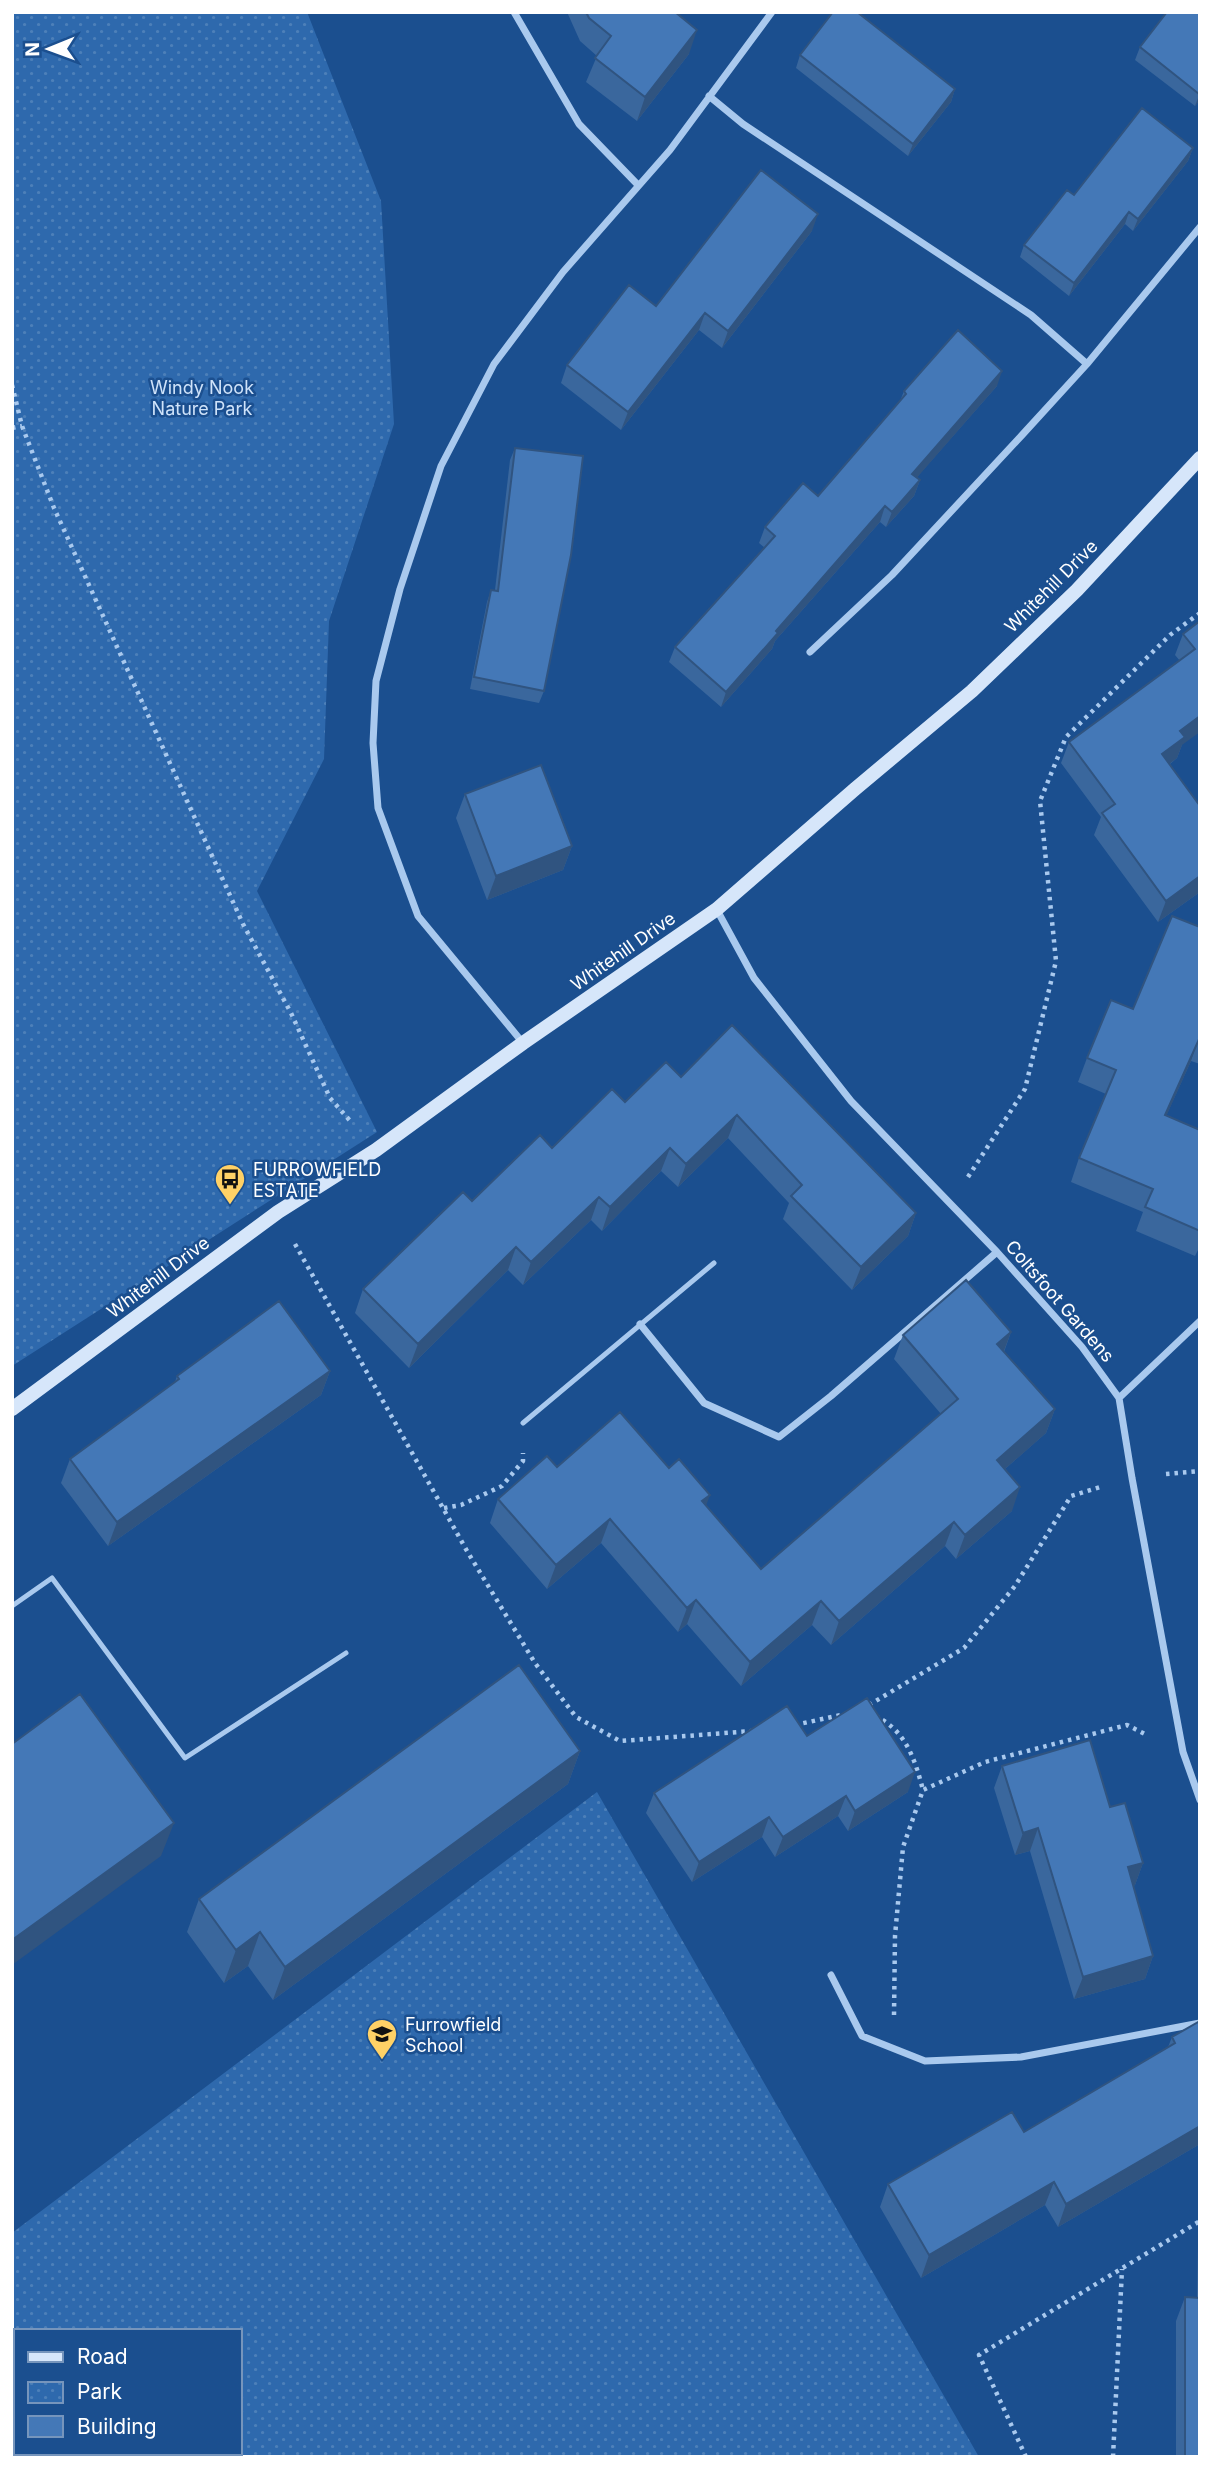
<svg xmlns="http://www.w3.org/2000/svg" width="1212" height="2469" viewBox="0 0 1212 2469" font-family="Inter,sans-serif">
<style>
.park{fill:url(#park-dots);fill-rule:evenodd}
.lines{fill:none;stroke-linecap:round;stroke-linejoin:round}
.path{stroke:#a9c9ee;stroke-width:4.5;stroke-dasharray:3.5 5;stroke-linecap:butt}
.lane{stroke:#a9c9ee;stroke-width:5}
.street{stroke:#a9c9ee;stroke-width:7}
.secondary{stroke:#d6e6fa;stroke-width:14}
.wall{fill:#3a679d}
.shaded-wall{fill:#305480}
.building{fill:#4478b7;stroke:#305480;stroke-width:2}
.labels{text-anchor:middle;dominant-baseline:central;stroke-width:5;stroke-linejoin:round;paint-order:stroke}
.park-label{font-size:18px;fill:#cfe3fa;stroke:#1b4f8f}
.street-label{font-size:18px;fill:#fff;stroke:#1b4f8f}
.poi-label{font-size:18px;fill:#fff;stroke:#1b4f8f;text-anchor:start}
</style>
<defs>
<pattern id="park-dots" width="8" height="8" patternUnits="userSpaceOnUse" patternTransform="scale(1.75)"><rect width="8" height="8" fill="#2e69ad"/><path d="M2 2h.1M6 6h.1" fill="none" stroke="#4d80b9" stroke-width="1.8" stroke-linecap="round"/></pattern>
</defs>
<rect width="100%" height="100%" fill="#1b4f8f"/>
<path class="park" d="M12,12H307L381,201L394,424L329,621L324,759L257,891L377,1132L12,1366Z
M597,1792L979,2457H12V2233ZM16,2331H240V2453H16Z"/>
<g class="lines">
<path class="path" d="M12,385L22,426L54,508L243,924L291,1013L330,1098L352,1123
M12,428L22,426
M968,1177L1025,1089L1056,961L1040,801L1066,737L1170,635L1200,613
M295,1244L467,1551L535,1663L576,1717L620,1741L752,1731
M1166,1474L1200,1471
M444,1508L461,1505L502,1486L523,1461V1453
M869,1705L964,1648L1015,1586L1071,1496L1100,1487
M875,1716C906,1730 915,1760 923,1790
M795,1725L845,1714
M894,2015L895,1936L903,1847L923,1790L985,1762L1127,1725L1145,1734
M1026,2457L979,2355L1200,2221
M1113,2457L1122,2269"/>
<path class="lane" d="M523,1423L714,1263
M12,1606L52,1578L185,1758L346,1653"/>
<path class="street" d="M514,12L579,124L638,185
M709,96L743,124L1031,315L1087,364
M810,652L892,575L1023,434L1087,364L1200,227
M717,910L754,978L851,1101L997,1252L1082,1347L1119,1398L1132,1478L1183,1752L1200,1800
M523,1043L418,916L378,808L373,743L376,681L400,589L441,466L494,364L563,272L670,150L772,12
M640,1324L704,1403L779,1437L831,1396L997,1252
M1119,1398L1200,1321
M831,1975L862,2036L925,2061L1021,2057L1200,2023"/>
<path class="secondary" d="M12,1409L278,1212L376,1150L523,1043L717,909L855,789L972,691L1077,590L1200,458"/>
</g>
<path class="wall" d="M567,12H675L689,54L637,121L586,82L597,56L580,41Z
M1200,12V100L1195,106L1135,60L1140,47Z
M800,55L955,89L951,102L908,156L796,68Z
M1193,148L1188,161L1133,231L1125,224L1069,296L1020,257L1024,245L1074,195Z
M812,231L722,348L699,330L621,430L561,383L567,365L656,306Z
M997,386L917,477L920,480L914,496L886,527L880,522L775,641L772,649L721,707L669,662L675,647L765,548L759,543L765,527L818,496L900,401L904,391Z
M515,448L544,691L539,703L470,689L487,602L491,590H495L510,460Z
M1200,621L1182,745L1177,758L1170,764L1200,892L1158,922L1094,835L1101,817L1061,763L1069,742L1180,661L1175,655L1183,634Z
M465,794L572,846L563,870L487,900L456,818Z
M1200,927V1064L1191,1061L1166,1116L1200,1130V1246L1195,1256L1136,1231L1143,1212L1071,1182L1079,1158L1106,1094L1078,1082L1087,1058L1133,1009Z
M681,1077L916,1213L908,1236L852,1290L783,1219L789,1203L728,1138L678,1187L661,1171L602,1231L591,1220L523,1285L508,1270L409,1368L355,1313L363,1289L472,1201L552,1148L625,1102Z
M1011,1332L1004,1352L1055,1409L1046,1433L1005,1469L1012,1511L956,1559L945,1546L831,1645L812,1625L741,1686L687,1624L678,1632L601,1543L547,1589L490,1523L498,1499L557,1467L669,1468L706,1505L761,1569L941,1414L894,1359L903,1335Z
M330,1371L321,1395L108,1546L61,1483L70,1459L175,1382L177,1376Z
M807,1736L908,1792L848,1831L838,1816L775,1857L762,1837L692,1882L646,1813L654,1793Z
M580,1751L568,1784L273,2000L248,1966L224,1983L187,1932L199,1899Z
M1002,1766L1110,1807L1143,1863L1135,1885L1133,1886L1153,1956L1145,1979L1074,1999L1030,1851L1015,1855L994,1788Z
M1200,2021V2144L1058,2227L1045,2205L921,2278L880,2207L888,2184L1024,2132L1168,2047L1172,2037Z
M1200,2238V2457H1176V2321L1185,2297L1197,2298L1198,2244Z"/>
<path class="shaded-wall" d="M697,30L689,54L637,121L645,97Z
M955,89L951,102L908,156L913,144Z
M1200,93V100L1195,106Z
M1193,148L1188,161L1133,231L1138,219Z
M1129,212L1125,224L1069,296L1074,283Z
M818,214L812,231L722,348L728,331Z
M705,313L699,330L621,430L628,412Z
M1002,371L997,386L907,489L912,474Z
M920,480L914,496L886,527L892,512Z
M885,506L880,522L775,641L772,649L721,707L726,692L776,631Z
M1200,716V732L1182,745L1177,758L1155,775L1162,754L1180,731Z
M572,846L563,870L487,900L496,876Z
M1200,876V892L1158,922L1166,901Z
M1199,1037L1191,1061L1156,1139L1165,1115Z
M737,1115L728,1138L678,1187L686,1164Z
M670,1148L661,1171L602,1231L610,1207Z
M599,1197L591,1220L523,1285L531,1262Z
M916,1213L908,1236L852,1290L861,1267Z
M516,1247L508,1270L409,1368L418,1344Z
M1011,1332L1002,1356L997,1344Z
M330,1371L321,1395L108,1546L117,1522Z
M1055,1409L1046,1433L988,1484L997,1460Z
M1020,1487L1012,1511L956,1559L965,1535Z
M710,1495L701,1519L702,1501Z
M610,1519L601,1543L547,1589L556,1565Z
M954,1522L945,1546L831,1645L839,1621Z
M696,1600L687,1624L678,1632L687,1608Z
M821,1601L812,1625L741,1686L750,1662Z
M580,1751L568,1784L273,2000L285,1967Z
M915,1772L908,1792L848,1831L855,1811Z
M846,1796L838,1816L775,1857L783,1837Z
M769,1817L762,1837L692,1882L699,1862Z
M174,1823L161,1856L12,1965V1940Z
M1038,1828L1030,1851L1015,1855L1023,1833Z
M1143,1863L1135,1885L1120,1890L1128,1867Z
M260,1932L248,1966L224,1983L236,1950Z
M1153,1956L1145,1979L1074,1999L1083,1977Z
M1200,2126V2144L1058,2227L1066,2204Z
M1054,2182L1045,2205L921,2278L929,2255Z"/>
<path class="building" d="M586,12H675L697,30L645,97L595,58L611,36L589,18Z
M833,12H857L955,89L913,144L800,55Z
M1167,12H1200L1199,94L1140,47Z
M1142,108L1193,148L1138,219L1129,212L1074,283L1024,245L1067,190L1074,195Z
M761,170L818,214L728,331L705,313L628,412L567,365L629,285L656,306Z
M958,330L1002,371L912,474L920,480L892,512L885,506L776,631L778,633L726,692L675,647L775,536L765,527L803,483L818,496L906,394L904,391Z
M515,448L583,456L571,555L544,691L474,677L491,590L498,591Z
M1200,621V716L1180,731L1185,737L1162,754L1200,806V876L1166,901L1102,813L1115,804L1069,742L1195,649L1183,634Z
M541,765L572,846L496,876L465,794Z
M1172,916L1200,927V1037L1165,1115L1200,1130V1231L1145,1207L1153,1189L1079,1158L1116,1070L1087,1058L1111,1000L1133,1009Z
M732,1025L916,1213L861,1267L791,1196L802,1185L737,1115L686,1164L670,1148L610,1207L599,1197L531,1262L516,1247L418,1344L363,1289L463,1192L472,1201L540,1135L552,1148L612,1089L625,1102L666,1062L681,1077Z
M966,1280L1011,1332L997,1344L1055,1409L997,1460L1020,1487L965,1535L954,1522L839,1621L821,1601L750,1662L696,1600L687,1608L610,1519L556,1565L498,1499L547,1456L557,1467L620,1412L669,1468L679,1459L710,1495L702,1501L761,1569L958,1399L903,1335Z
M279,1301L330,1371L117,1522L70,1459L179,1379L177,1376Z
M519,1665L580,1751L285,1967L260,1932L236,1950L199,1899Z
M80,1694L174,1823L12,1940V1744Z
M867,1698L915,1772L855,1811L846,1796L783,1837L769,1817L699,1862L654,1793L787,1706L807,1736Z
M1090,1740L1110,1807L1125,1803L1143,1863L1128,1867L1153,1956L1083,1977L1038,1828L1023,1833L1002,1766Z
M1200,2021V2126L1066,2204L1054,2182L929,2255L888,2184L1012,2112L1024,2132L1175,2043L1172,2037Z
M1185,2297L1200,2298V2457H1185Z"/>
<defs>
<g id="bus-pin" transform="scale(1.575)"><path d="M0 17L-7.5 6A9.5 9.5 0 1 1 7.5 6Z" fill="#ffd166" stroke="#1b4f8f"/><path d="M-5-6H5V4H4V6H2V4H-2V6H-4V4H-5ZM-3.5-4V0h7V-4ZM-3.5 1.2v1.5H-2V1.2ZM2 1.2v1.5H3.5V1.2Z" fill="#111"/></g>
<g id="school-pin" transform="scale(1.575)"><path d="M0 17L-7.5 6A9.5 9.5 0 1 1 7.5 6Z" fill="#ffd166" stroke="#1b4f8f"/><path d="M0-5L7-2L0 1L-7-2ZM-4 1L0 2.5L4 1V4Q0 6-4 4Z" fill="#111"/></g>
</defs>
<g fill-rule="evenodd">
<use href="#bus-pin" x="230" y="1179"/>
<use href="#school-pin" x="382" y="2034"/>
</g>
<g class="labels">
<g class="park-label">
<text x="202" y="387">Windy Nook<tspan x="202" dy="21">Nature Park</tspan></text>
</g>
<g class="street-label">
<text transform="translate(1051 586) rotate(-45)">Whitehill Drive</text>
<text transform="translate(623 951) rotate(-35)">Whitehill Drive</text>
<text transform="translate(158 1277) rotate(-37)">Whitehill Drive</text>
<text transform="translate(1060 1301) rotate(49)">Coltsfoot Gardens</text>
</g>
<g class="poi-label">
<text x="253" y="1169">FURROWFIELD<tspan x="253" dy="21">ESTATE</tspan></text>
<text x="405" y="2024">Furrowfield<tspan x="405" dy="21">School</tspan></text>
</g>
</g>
<rect width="1212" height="2469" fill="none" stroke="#ffffff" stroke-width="28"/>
<rect x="14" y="2329" width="228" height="126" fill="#1b4f8f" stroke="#7695bc" stroke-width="2"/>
<rect x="28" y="2352" width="35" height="10" fill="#d6e6fa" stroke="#7695bc" stroke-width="2"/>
<text x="77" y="2364" font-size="21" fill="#ffffff">Road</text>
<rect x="28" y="2382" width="35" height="21" fill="url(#park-dots)" stroke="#7695bc" stroke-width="2"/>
<text x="77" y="2399" font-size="21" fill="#ffffff">Park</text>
<rect x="28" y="2416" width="35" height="21" fill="#4478b7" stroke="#7695bc" stroke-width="2"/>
<text x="77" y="2434" font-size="21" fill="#ffffff">Building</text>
<g transform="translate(49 49) rotate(269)" stroke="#1b4f8f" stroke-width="5" paint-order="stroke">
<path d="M0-5L12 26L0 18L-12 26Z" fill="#ffffff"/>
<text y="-10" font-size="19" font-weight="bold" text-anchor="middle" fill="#ffffff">N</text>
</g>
</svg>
